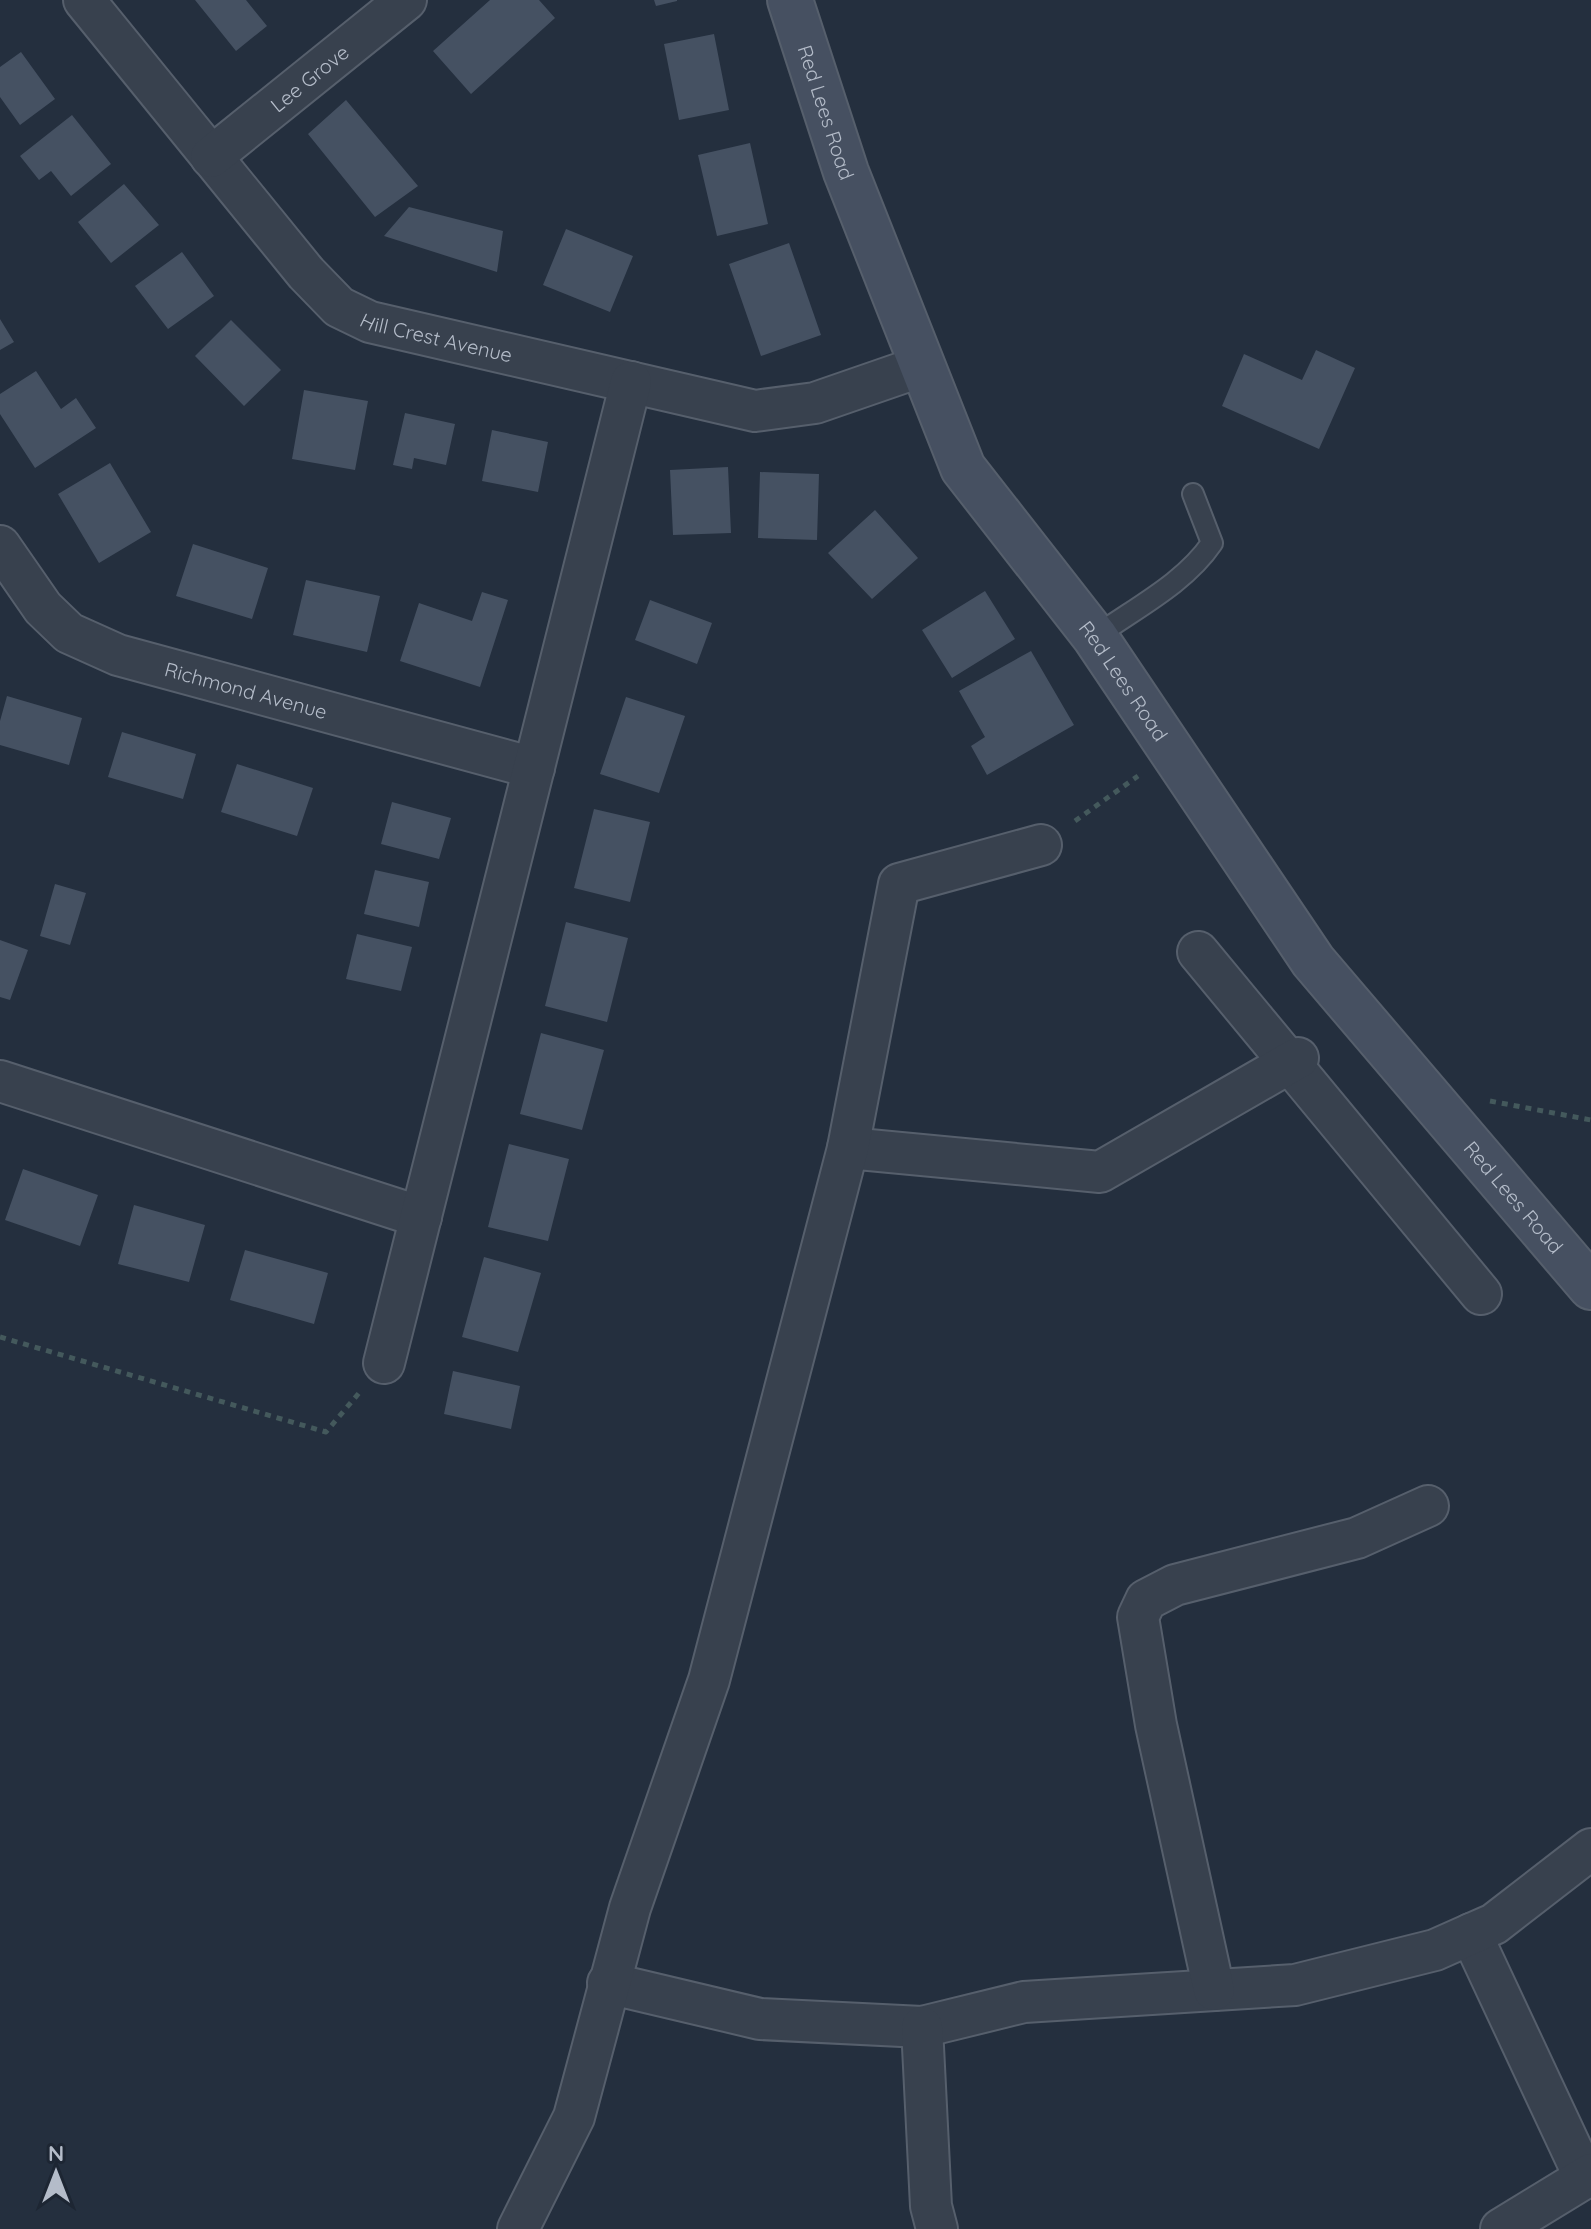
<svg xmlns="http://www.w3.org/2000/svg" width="1591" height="2229" viewBox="0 0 1591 2229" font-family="Quicksand,sans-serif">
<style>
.building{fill:#455162}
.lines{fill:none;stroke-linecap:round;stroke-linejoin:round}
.lane-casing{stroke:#565f6c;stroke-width:24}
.street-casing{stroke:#565f6c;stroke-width:44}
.secondary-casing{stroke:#565f6c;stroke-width:48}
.path{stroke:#44595c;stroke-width:5;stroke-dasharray:6 6;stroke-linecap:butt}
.lane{stroke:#38414e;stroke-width:20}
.street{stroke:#38414e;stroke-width:40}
.secondary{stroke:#465061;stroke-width:44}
.labels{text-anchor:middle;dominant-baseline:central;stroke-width:6;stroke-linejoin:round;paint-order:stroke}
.street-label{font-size:20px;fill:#b4bcc9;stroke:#1d2633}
</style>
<rect width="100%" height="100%" fill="#242f3e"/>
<path class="building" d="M195,0H246L267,26L236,51Z
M490,0H539L555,18L471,94L433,51Z
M654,0H677V1L656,6Z
M714,34L729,110L679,120L664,44Z
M21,52L55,99L20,125L0,97V67Z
M346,100L418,186L375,217L308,134Z
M72,115L111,164L71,196L51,171L39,180L20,156Z
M750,143L768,224L717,236L698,155Z
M124,184L159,225L111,263L78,222Z
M409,207L503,231L497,272L384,236Z
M566,229L633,256L610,312L543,285Z
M789,243L821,335L761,356L729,264Z
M182,252L214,296L168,329L135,286Z
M0,319L14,342L0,350Z
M231,320L281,370L244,406L195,356Z
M1316,350L1355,368L1319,449L1222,406L1244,354L1302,380Z
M36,371L61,409L76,398L96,428L35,468L0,414V394Z
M304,390L368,401L355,470L292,459Z
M405,413L455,424L446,465L414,458L412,469L393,465Z
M492,430L548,442L538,492L482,481Z
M110,463L151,532L99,563L58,494Z
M728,467L731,533L673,535L670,470Z
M760,472L819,474L817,540L758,538Z
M875,510L918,558L872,599L828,553Z
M193,544L268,568L252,619L176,596Z
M306,580L380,596L367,652L293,635Z
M985,591L1015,639L952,678L922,630Z
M482,592L508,600L480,687L400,661L419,603L472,621Z
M650,600L712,623L697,664L635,640Z
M1031,651L1074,725L987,775L971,746L985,737L959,691Z
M7,696L82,718L69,765L0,745V721Z
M626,697L685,716L659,793L600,774Z
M122,732L196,754L183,799L108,777Z
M237,764L313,788L297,836L221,812Z
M392,802L451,818L439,859L381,844Z
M594,809L650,822L630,902L574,888Z
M375,870L429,882L419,927L364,914Z
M55,884L86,893L70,945L40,936Z
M566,922L628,938L607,1022L545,1006Z
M357,934L412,947L401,991L346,979Z
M0,940L28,950L10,1000L0,997Z
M541,1033L604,1050L582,1130L520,1114Z
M509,1144L569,1159L548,1241L488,1227Z
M23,1169L98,1195L80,1246L5,1220Z
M134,1205L205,1225L189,1282L118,1264Z
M245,1250L328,1273L314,1324L230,1300Z
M484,1257L541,1273L518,1352L462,1337Z
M453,1371L520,1386L511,1429L444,1414Z"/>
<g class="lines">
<g class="lane-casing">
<path id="lane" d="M1095,637C1135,608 1184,584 1212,543L1193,494"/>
</g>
<g class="street-casing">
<g id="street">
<path id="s1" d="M84,0L306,273L339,307L370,322L755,411L815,403L922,366"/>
<path id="s2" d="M211,157L406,0"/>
<path id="s3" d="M0,546L43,608L69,633L118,655L534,768"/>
<path d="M1198,952L1481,1294"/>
<path d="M0,1081L421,1217"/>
<path d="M848,1148L1100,1172L1298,1058"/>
<path d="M384,1363L631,382"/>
<path d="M1471,1934L1585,2178"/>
<path d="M608,1983L760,2019L922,2027L1024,2002L1295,1985L1435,1950L1471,1934L1494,1924L1591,1849"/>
<path d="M1214,1990L1156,1725L1138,1617L1146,1600L1175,1585L1357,1538L1428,1506"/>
<path d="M922,2027L931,2206L937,2229"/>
<path d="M518,2229L574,2117L630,1908L709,1680L848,1148L899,884L1041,845"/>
<path d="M1501,2229L1591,2174"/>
</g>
</g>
<g class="secondary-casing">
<g id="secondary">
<path id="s4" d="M790,0L846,172L963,468L1095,637L1313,961L1591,1287"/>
</g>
</g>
<path class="path" d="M1075,821L1138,776
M1490,1101L1591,1120
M0,1337L326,1432L359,1393"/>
<use href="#lane" class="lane"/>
<use href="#street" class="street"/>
<use href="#secondary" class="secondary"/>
</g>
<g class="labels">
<g class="street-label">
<text stroke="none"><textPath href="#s2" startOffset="126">Lee Grove</textPath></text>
<text stroke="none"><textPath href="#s4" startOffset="118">Red Lees Road</textPath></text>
<text stroke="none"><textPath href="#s1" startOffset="502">Hill Crest Avenue</textPath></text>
<text stroke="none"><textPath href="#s4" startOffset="766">Red Lees Road</textPath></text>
<text stroke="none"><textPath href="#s3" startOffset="298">Richmond Avenue</textPath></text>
<text stroke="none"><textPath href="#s4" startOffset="1414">Red Lees Road</textPath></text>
</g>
</g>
<g transform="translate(56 2173)" stroke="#1d2633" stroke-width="6" paint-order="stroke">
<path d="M0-6L14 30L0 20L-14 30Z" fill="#b4bcc9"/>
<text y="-12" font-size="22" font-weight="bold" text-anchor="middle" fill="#b4bcc9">N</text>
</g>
</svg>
